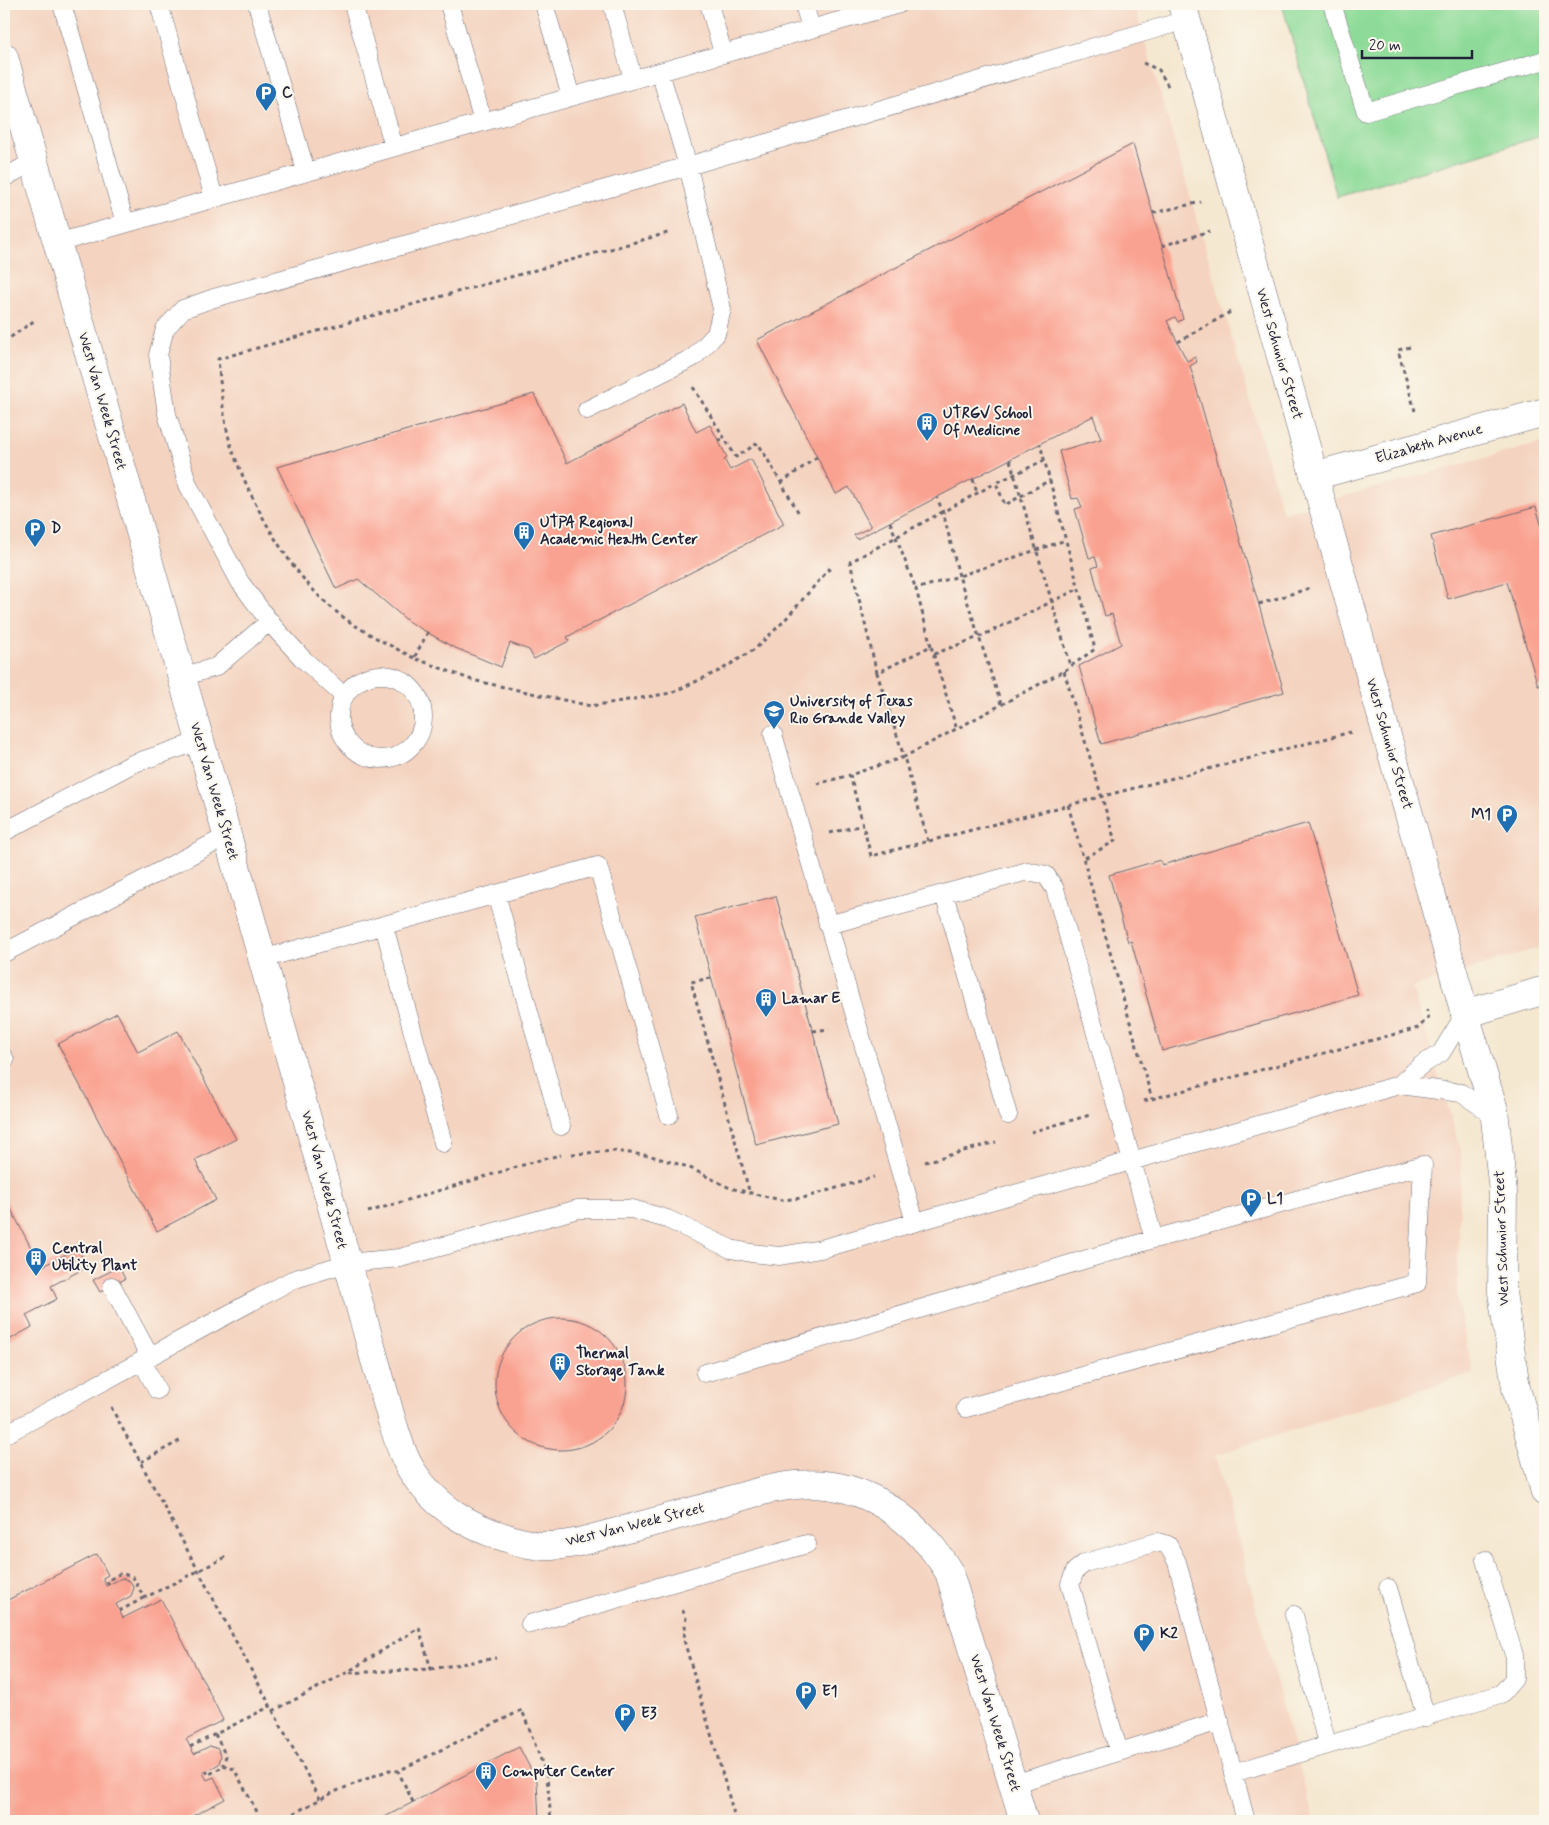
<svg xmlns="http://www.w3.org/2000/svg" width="1549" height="1825" viewBox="0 0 1549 1825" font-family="Mynerve,sans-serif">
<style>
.built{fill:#f4d3c0}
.green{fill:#8edb99;stroke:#587e6a}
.building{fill:#faa291}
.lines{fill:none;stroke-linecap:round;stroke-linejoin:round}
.lane-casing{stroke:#6c6770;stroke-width:19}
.street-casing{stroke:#6c6770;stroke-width:29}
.secondary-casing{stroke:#6c6770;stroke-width:29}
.path{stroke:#6c6770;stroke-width:3;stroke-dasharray:4 4;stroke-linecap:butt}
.lane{stroke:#fff;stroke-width:18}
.street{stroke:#fff;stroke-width:28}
.secondary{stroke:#fff;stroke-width:28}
.labels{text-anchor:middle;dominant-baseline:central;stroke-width:4;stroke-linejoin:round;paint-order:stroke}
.poi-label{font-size:15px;font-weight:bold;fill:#22223b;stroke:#fbf7ec;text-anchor:start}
.street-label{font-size:15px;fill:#22223b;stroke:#fbf7ec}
</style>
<rect width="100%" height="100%" fill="#fbf7ec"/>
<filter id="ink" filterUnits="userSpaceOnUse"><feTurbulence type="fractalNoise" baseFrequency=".02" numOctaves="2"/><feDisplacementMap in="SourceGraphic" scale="10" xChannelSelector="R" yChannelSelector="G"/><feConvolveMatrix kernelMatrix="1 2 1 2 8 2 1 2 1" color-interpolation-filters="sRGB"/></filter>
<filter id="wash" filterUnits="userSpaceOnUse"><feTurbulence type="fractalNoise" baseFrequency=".0096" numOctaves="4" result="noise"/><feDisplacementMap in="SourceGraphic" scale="20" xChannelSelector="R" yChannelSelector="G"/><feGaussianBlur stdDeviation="1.12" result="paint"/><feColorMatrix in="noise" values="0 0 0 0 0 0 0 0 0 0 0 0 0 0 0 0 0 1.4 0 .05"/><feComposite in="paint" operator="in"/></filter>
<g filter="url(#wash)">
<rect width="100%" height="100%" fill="#f5e8d1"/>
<path class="built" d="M4,4H1134L1283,513L1545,442V946L1412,987L1461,1150L1457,1301L1473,1373L1215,1455L1314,1821H4Z"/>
<path class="green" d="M1282,4H1545V135L1337,197Z"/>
<g id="blocks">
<path class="building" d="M1133,144L1183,319L1178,322L1175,317L1167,321L1187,361L1195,357L1197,362L1190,366L1284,692L1101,744L1079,666L1121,644L1112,614L1105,616L1092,568L1098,566L1095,557L1089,558L1075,509L1082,507L1078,498L1072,499L1059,451L1101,439L1093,416L857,539L854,535L871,527L849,487L836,494L757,340Z
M534,394L567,463L682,403L696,432L710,425L727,457L724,459L730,470L751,459L784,524L567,637L569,641L534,659L529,650L510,643L501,667L453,647L409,622L358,579L336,589L277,467Z
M1536,507L1545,537V685L1538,686L1507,582L1448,599L1431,536Z
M1308,823L1358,995L1162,1051L1131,941L1128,942L1109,875L1160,860L1162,865Z
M776,896L838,1124L756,1145L695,917Z
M117,1013L138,1052L178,1031L236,1139L195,1160L216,1200L157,1231L58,1044Z
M4,1196L41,1267L78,1248L87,1267L51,1286L57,1299L26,1315L32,1327L7,1341L4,1335Z
M119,1267L125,1279L100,1292L93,1280Z
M495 1384a66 66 0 1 1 132 0a66 66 0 1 1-132 0Z
M97,1554L108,1575L103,1578L106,1586L122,1578L130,1581L134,1588L131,1596L116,1604L123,1618L161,1599L209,1692L223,1720L186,1739L194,1754L210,1746L218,1749L221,1756L219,1764L203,1773L207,1780L214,1777L225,1799L183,1821H4V1602Z
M519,1747L537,1781L539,1821H377Z"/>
</g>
</g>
<g filter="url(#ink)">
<use href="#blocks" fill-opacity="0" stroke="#6c6770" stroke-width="1"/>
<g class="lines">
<g class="lane-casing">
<path id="lane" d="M62,4L125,223
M159,4L214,198
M257,4L306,172
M353,4L394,147
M449,4L483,122
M544,4L571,97
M612,4L633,79
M709,4L723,53
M804,4L811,29
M1332,4L1366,112L1545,60
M4,178L34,161
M57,243L899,4
M587,410L694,357L716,334L722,309L688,166L660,72
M339 717a42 42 0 1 1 84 0a42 42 0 1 1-84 0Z
M181,677L216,667L270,621
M344,696L303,659L272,625L240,582L188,485L167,414L158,355L165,329L183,309L214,298L688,166L1186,20
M773,734L915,1222
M4,832L132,764L200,741
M496,894L561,1126
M944,894L1008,1115
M828,925L1028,871L1046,875L1055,889L1154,1239L1423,1165L1417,1283L966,1408
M384,926L443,1143
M4,953L227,836
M262,959L598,866L669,1115
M4,1058L5,1060
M1399,1085L1420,1066L1441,1053L1465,1014
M112,1286L150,1357
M142,1361L157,1390
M705,1373L1154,1239
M4,1435L292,1280L347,1263L400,1258L578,1209H632L667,1219L731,1249L751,1253L780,1256L821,1249L1399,1085L1461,1093L1495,1116
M1388,1588L1426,1717
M1294,1615L1327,1744
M530,1624L807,1544
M1119,1752L1220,1721
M1233,1773L1501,1694L1514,1679V1655L1485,1560
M1013,1784L1119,1752L1070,1584L1075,1571L1085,1563L1157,1542L1168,1545L1177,1562L1246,1821"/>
</g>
<g class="street-casing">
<path id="street" d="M4,57L248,908L392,1421C398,1439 403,1458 414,1474C437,1508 469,1527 507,1538C520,1542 535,1547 549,1546C557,1546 567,1544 575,1543C618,1532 661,1520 704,1508C734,1499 765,1488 796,1485C862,1478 916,1518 949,1572L1024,1821
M1314,476L1545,412
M1465,1014L1545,990"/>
</g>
<g class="secondary-casing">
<path id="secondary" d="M1182,4L1465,1014L1494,1110L1503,1192L1502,1292L1516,1388L1545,1492"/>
</g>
<path class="path" d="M1143,63L1159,70L1168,86
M1153,213L1201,202
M1162,246L1210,231
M4,342L35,320
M1178,342L1232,311
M1410,347L1398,350L1415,411
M693,387L736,457L758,443L800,515
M718,440L725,439
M1010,460L1071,667
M1045,460L996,483L1005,505L1050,480
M973,479L977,493
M781,483L817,457
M890,522L916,589
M1259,604L1310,588
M428,632L414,658L472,680L591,706L671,693L721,670L755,649L783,622L830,568
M931,646L916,589L959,576L943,512L937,498
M934,654L979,637L1078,589
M414,658C382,641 350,626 324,601C285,564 252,503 233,452C223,423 221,389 218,359L671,232
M1064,671L1115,841L1083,859
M877,673L850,562L996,483
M1001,704L959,576L1066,540
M956,727L931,646L877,673L904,757L1064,671L1095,649L1040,444
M817,784L850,775
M1068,805L1152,1099
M830,833L863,825
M928,841L904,757L850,775L871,856L1351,732
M711,978L691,982L750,1194
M813,1031L829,1029
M1144,1101L1418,1028L1428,1018L1427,1009
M1031,1132L1090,1115
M572,1154L615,1151L651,1156L688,1167L730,1188L781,1200L803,1198L874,1177
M925,1162L996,1142
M368,1212L543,1159L561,1155
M111,1407L320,1799
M141,1462L183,1439
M109,1585L107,1581L121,1573L133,1577L144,1598L226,1557
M682,1610L686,1616L684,1640L736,1821
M119,1611L144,1598
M431,1669L496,1658
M273,1711L342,1675L346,1673L417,1629L419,1628L431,1669L346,1673
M215,1734L226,1756L223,1765
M190,1747L271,1706
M206,1770L208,1775L222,1767L223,1765L234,1769L262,1821
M413,1802L398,1771L522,1710L547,1776L551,1821
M279,1821L334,1792L389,1770L398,1771"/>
<use href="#lane" class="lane"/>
<use href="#street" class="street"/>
<use href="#secondary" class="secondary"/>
</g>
</g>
<defs>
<g id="parking-pin" transform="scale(1.125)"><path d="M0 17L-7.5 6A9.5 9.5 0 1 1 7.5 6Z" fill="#1f6fb2" stroke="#fbf7ec"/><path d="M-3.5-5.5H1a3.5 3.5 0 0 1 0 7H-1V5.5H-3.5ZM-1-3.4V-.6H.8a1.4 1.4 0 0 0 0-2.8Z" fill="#fff"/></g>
<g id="building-pin" transform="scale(1.125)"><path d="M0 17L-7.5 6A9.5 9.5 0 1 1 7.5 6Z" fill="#1f6fb2" stroke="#fbf7ec"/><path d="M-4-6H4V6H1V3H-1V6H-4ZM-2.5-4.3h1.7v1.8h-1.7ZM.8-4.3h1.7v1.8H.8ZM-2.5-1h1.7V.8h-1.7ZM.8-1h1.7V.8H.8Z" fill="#fff"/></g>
<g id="university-pin" transform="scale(1.125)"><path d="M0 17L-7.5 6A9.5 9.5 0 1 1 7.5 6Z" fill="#1f6fb2" stroke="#fbf7ec"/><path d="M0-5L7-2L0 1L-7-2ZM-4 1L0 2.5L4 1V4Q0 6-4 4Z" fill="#fff"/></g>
</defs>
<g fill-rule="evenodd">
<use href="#parking-pin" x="266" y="93"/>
<use href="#building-pin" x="927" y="423"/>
<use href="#parking-pin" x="35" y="529"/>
<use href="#building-pin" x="524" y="532"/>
<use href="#university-pin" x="774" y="711"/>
<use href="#parking-pin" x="1507" y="815"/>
<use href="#building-pin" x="766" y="999"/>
<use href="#parking-pin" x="1251" y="1199"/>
<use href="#building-pin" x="36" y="1258"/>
<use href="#building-pin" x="560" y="1363"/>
<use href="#parking-pin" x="1144" y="1634"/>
<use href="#parking-pin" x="806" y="1692"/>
<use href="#parking-pin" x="625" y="1714"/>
<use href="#building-pin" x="486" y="1772"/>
</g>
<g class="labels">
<g class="poi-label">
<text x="282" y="93">C</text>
<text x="943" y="414">UTRGV School<tspan x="943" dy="17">Of Medicine</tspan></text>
<text x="540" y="523">UTPA Regional<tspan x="540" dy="17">Academic Health Center</tspan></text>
<text x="51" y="529">D</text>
<text x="790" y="702">University of Texas<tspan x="790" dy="17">Rio Grande Valley</tspan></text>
<text x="1491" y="815" text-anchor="end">M1</text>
<text x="782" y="999">Lamar E</text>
<text x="1267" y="1199">L1</text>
<text x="52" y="1249">Central<tspan x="52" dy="17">Utility Plant</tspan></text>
<text x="576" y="1354">Thermal<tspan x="576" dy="17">Storage Tank</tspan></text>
<text x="1160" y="1634">K2</text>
<text x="822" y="1692">E1</text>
<text x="641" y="1714">E3</text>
<text x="502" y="1772">Computer Center</text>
</g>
<g class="street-label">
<text transform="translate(1279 354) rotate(74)">West Schunior Street</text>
<text transform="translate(102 401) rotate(74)">West Van Week Street</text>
<text transform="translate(1429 444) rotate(-16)">Elizabeth Avenue</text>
<text transform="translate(1389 744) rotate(74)">West Schunior Street</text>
<text transform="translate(214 791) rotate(74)">West Van Week Street</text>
<text transform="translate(324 1180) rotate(75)">West Van Week Street</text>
<text transform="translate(1502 1238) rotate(-92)">West Schunior Street</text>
<text transform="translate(635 1525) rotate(-14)">West Van Week Street</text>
<text transform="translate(995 1723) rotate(73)">West Van Week Street</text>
</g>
</g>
<rect width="1549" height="1825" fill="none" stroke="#fbf7ec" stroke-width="20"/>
<path d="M1362 50v8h110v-8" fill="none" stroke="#22223b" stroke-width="2.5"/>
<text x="1369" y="50" font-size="15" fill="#22223b" stroke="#fbf7ec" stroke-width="4" paint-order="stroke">20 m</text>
</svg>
